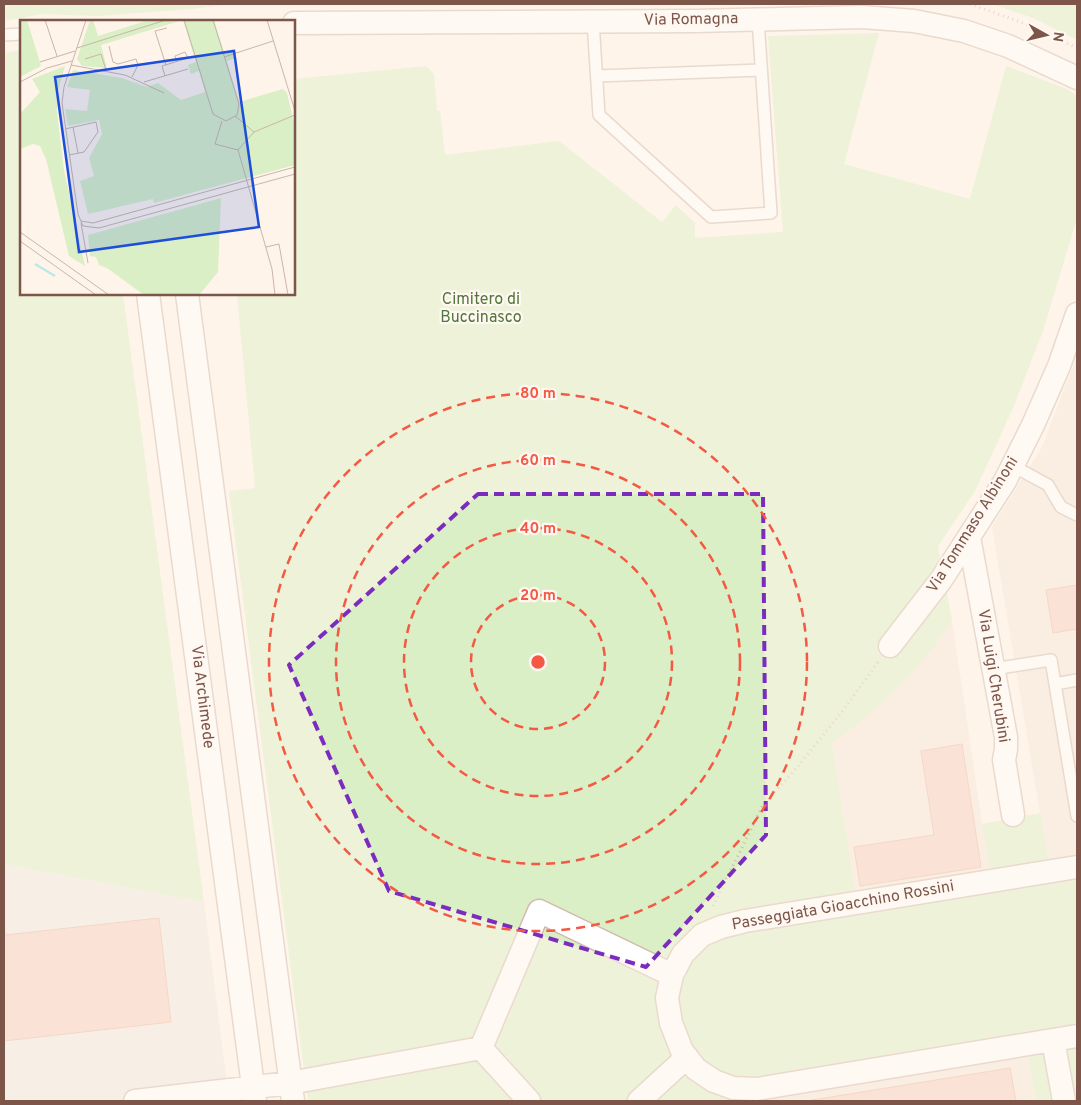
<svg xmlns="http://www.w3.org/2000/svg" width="1081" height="1105" viewBox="0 0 1081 1105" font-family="Overpass,sans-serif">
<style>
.residential{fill:#f7e5d7}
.industrial{fill:#f0e7e2}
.green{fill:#daefc5}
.building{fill:#f7cfbe;stroke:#ebb39c}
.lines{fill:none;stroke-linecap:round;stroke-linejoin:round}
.lane-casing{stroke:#d3baad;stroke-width:14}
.street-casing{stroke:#d3baad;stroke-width:25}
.path{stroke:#ddb1a0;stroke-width:3;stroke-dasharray:1 4;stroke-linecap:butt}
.lane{stroke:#fff;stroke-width:11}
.street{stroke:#fff;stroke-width:22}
.marked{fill:none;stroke:#7b2cbf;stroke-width:4;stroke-dasharray:10 6;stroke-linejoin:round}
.ring{fill:none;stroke:#f45943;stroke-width:2.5;stroke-dasharray:9 6}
.labels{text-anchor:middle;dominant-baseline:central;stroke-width:4.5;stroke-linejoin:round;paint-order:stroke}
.street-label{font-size:16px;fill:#7d5649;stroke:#fff8f2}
.park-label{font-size:16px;fill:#52773a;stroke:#fff8f2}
.inset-river{fill:none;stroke:#bbe9eb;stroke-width:2.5}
.inset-road{fill:none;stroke:#cab5a9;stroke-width:1}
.view{fill:#1d4ed8;fill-opacity:0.15;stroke:#1d4ed8;stroke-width:2.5}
.inset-edge{fill:none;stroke:#7d5649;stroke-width:2.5}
.centre{fill:#f45943;stroke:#fff8f2;stroke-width:2.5}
.ring-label{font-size:15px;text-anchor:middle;font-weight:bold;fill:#f45943;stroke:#fff8f2;stroke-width:4.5;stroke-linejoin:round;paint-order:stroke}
</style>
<rect width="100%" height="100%" fill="#fef4e9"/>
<path class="residential" d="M1077,356V861L1050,866L1040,813L992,527L1042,447Z
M952,620L982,824L991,877L856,898L832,742L866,717L907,678Z
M1027,1052L1036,1101H769L767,1093Z"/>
<path class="industrial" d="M4,864L204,902L229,1101H4Z"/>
<path class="green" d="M4,4H234L191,9L99,16L42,14L4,21Z
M992,4H1077V40L1033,18Z
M879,33L844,164L970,199L1006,66L1067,89L1077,96V218L1043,331L1013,408L975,491L938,546L952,620C930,656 899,689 867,716C856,726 844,734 832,742L856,898L991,877L982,824L1040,813L1050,866L1077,861V1101H1036L1027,1052L767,1094L769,1101H308L229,491L255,488L237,294H294V79L426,66L434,74L437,110L440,111L445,155L559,141L662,222L676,205L695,223V238L783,232L768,36Z
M21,50V294H123L204,902L4,864V53Z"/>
<path class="building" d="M1077,585V629L1053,633L1046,590Z
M962,744L981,867L860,886L854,847L934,835L921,751Z
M159,918L171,1022L4,1041V922L5,935Z
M1010,1068L1016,1101H806Z"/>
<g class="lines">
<g class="lane-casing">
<path id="lane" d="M593,21L599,115L711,217L771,213L758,19
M4,35L21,34
M597,76L761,70
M1013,466L1048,485L1061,507L1077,515
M993,669L1051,660L1077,816
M1055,684L1077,680"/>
</g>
<g class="street-casing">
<path id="street" d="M294,23L696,21L862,17L914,21L964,31L1008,46L1077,78
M148,294L255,1101
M187,294L293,1101
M969,537L1006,737V749L1004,760L1013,815
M890,646L941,580L1005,481L1033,425L1059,366L1077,314
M1077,867L745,921L721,927L702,935L683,954L672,975L667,998L671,1023L682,1051L696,1069L714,1081L733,1088L757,1089L1077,1036
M1053,1040L1064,1101
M481,1048L539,911L672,975
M481,1048L529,1101
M135,1101L290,1083L481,1048
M639,1101L687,1057"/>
</g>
<path class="path" d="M970,4L1034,27L1077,48
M713,906L762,807L799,765L845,708L878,662"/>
<use href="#lane" class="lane"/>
<use href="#street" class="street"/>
</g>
<path d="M0 0H1081V1105H0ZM478,494H763L766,835L646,967L389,891L289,665Z" fill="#fef4e9" fill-opacity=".55" fill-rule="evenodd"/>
<path class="marked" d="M478,494H763L766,835L646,967L389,891L289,665Z"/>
<g class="ring">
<circle cx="538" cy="662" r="67"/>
<circle cx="538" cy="662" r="134"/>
<circle cx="538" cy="662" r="202"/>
<circle cx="538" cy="662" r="269"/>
</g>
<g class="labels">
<g class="street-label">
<text transform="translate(691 20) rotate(-1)">Via Romagna</text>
<text transform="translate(973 525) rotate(-58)">Via Tommaso Albinoni</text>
<text transform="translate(993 676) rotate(81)">Via Luigi Cherubini</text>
<text transform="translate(202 697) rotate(83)">Via Archimede</text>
<text transform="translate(843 906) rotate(-10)">Passeggiata Gioacchino Rossini</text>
</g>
<g class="park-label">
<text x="481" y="300">Cimitero di<tspan x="481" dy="18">Buccinasco</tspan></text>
</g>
</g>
<g transform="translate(20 20)">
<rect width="275" height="275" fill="#fef4e9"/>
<path d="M0,0H7L21,46L0,57ZM70,0H73L78,16L129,0H194L204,32L213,29L216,38L207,41L219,82L263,69L267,73L275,107V145L134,183L133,179L68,194L60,161L74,156L69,138L82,114L79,100L48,106L45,89L67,91L70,70L47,67L53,50L102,58L127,67L138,63L161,80L185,72L179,51L171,54L168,45L176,42L163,0L81,25L87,48L62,46L57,39ZM45,46L37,74V92L44,150L65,246L49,236L26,139L20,126L13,124L0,129V94L20,72L12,59ZM201,178L198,252L179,275H124L87,248L79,245L76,237L70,236L68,215Z" fill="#daefc5"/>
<path class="inset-river" d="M15,244L35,256"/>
<path class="inset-road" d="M25,0L37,36M66,0L44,67L42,83L58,194L63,206L79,208L275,154M164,0L193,94L206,101L217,95L219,84L193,0M247,0L275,91M89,26L93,42L98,44L116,39L118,45L112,57M57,28L146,0M204,37L253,21M65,39L81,34L86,50M20,42L55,31M51,45L105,55L144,73M146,45L135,11L147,8M145,56L142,46L168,38L165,32L155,36L157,42M0,62L27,48L52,41M124,62L168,49M215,96L234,112M202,101L195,124L218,130M53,107L58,133M45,109L76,102L78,112L64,132L49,135M218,130L252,249L255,275M218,130L234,112L275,95M61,201L73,203L275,147M61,203L68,243M0,212L89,275M0,221L76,275M246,227L259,224L268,275"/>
<path class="view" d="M214,31L239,207L59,232L35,57Z"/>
<rect width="275" height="275" class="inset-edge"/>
</g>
<circle cx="538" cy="662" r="8" class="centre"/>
<g class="ring-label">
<text x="538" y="398">80 m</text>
<text x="538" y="465">60 m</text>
<text x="538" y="533">40 m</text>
<text x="538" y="600">20 m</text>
</g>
<rect width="1081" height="1105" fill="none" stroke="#7d5649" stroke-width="10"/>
<g transform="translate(1046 35) rotate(98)" stroke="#fff8f2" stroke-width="4" paint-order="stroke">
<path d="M0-4L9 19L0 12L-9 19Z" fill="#7d5649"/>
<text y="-8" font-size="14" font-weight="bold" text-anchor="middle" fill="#7d5649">N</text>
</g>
</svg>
